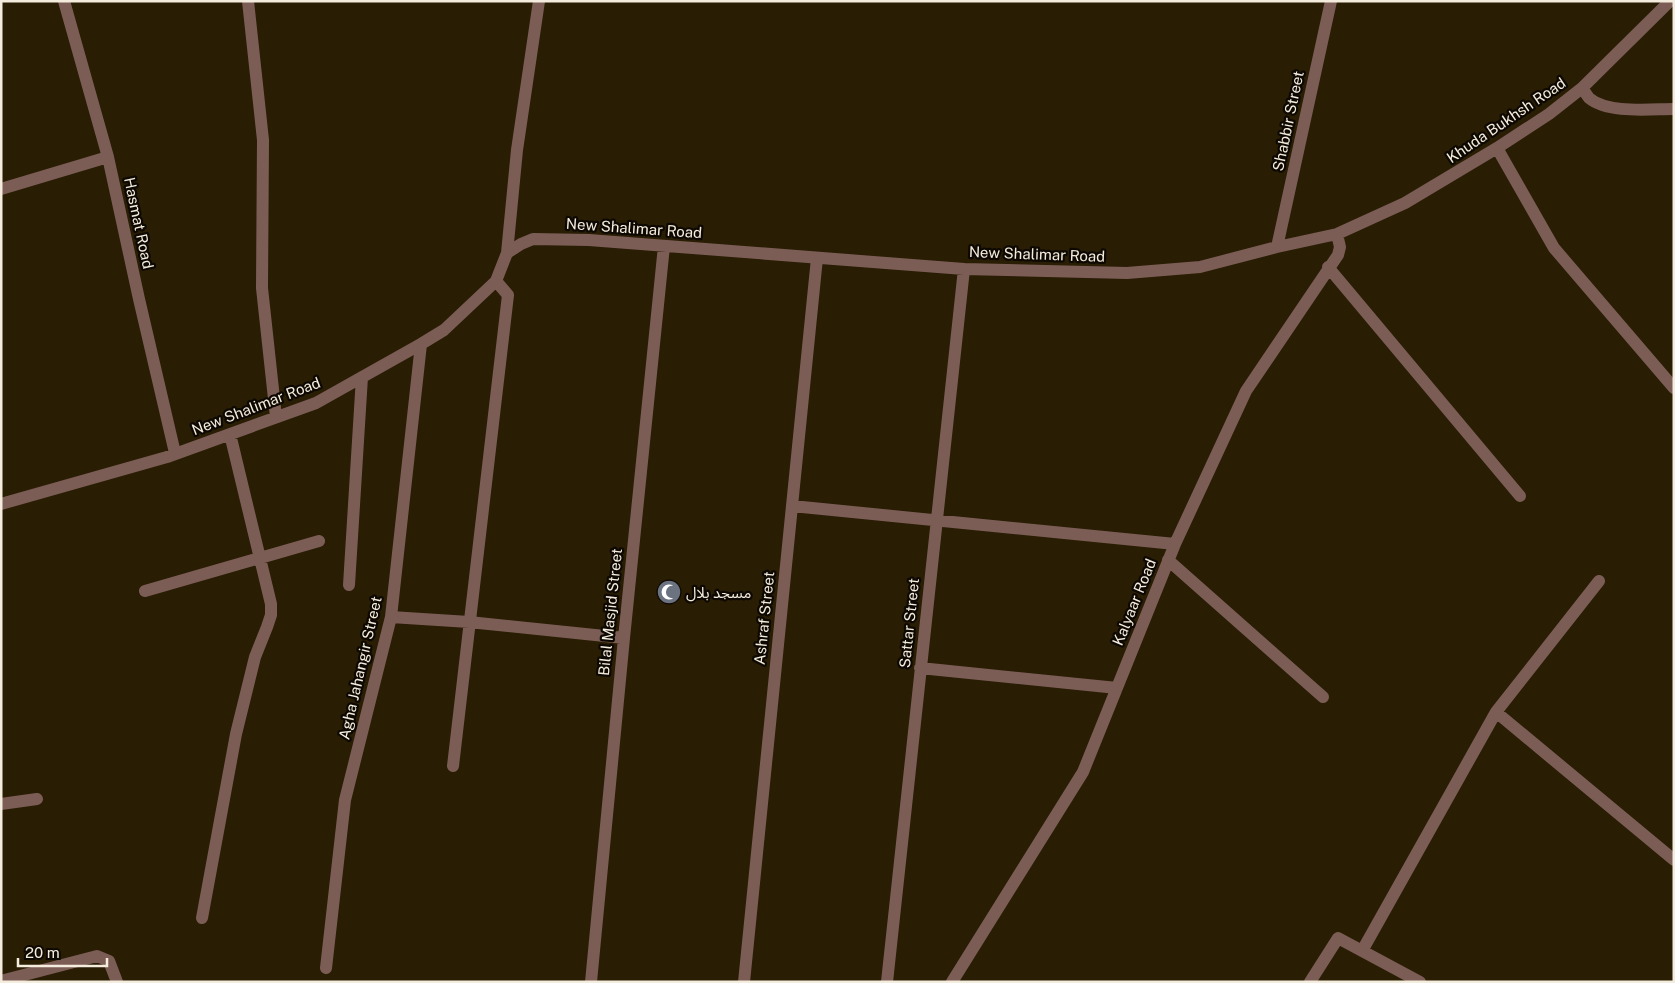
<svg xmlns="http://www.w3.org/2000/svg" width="1675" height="983" viewBox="0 0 1675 983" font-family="'Public Sans','Noto Sans Arabic',sans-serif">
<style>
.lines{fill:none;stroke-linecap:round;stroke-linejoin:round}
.minor{stroke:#7c5d56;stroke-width:12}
.labels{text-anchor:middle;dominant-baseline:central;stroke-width:4.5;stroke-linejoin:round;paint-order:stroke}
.street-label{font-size:15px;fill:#f4ecdd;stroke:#0d0802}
.poi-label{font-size:15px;fill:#f4ecdd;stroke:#0d0802;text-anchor:start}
</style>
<rect width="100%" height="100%" fill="#291d04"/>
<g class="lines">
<path class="minor" d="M64,1L108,157L139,299L175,453
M248,1L263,140L262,288L276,417
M1582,88C1584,91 1587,95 1589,98C1608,114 1650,109 1674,109
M1497,148L1554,248L1674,388
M1,189L108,157
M1277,247L1331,1
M507,253L517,150L539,1
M1328,267L1520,496
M1,504L167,457L316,403L421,344L444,330L496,281L507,253L521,244L533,239L589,240L964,269L1127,273L1200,267L1277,247L1337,234L1405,203L1497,148L1549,114L1582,88L1670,1
M792,506L1175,544
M1168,560L1323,697
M349,585L362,377
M145,591L319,541
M391,617L469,622L624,638
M920,668L1117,688
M1496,712L1674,860
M453,766L508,295L496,281
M1,804L37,799
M202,918L236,734L255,657L267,627L271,615V604L230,434
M1362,951L1496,712L1599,581
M326,968L345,800L391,617L421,344
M1,981L97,956L109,961L117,982
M591,982L624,638L664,246
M744,982L817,258
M887,982L964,269
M952,982L1083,772L1175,544L1246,391L1338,255L1340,247L1337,234
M1310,982L1338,938L1420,982"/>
</g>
<defs>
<g id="mosque-disc" transform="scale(1.25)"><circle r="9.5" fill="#6b7280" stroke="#0d0802"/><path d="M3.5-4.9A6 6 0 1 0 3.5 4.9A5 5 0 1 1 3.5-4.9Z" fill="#fff"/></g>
</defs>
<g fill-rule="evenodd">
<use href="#mosque-disc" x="669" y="592"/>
</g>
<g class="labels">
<g class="street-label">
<text transform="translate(1506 120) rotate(-34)">Khuda Bukhsh Road</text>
<text transform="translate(1288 121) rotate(-78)">Shabbir Street</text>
<text transform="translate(139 223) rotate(78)">Hasmat Road</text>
<text transform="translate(634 228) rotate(4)">New Shalimar Road</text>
<text transform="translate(1037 254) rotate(2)">New Shalimar Road</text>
<text transform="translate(256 406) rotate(-21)">New Shalimar Road</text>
<text transform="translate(1134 602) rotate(-68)">Kalyaar Road</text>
<text transform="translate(610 612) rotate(-84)">Bilal Masjid Street</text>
<text transform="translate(764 618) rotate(-84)">Ashraf Street</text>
<text transform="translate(909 623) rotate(-84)">Sattar Street</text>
<text transform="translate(360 668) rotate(-77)">Agha Jahangir Street</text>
</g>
<g class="poi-label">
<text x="686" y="592">مسجد بلال</text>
</g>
</g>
<rect width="1675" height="983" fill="none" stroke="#f4ecdd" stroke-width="5"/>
<path d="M18 958v8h89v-8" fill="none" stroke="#f4ecdd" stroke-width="2.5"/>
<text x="25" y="958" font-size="15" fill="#f4ecdd" stroke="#0d0802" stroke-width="4" paint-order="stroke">20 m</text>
</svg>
